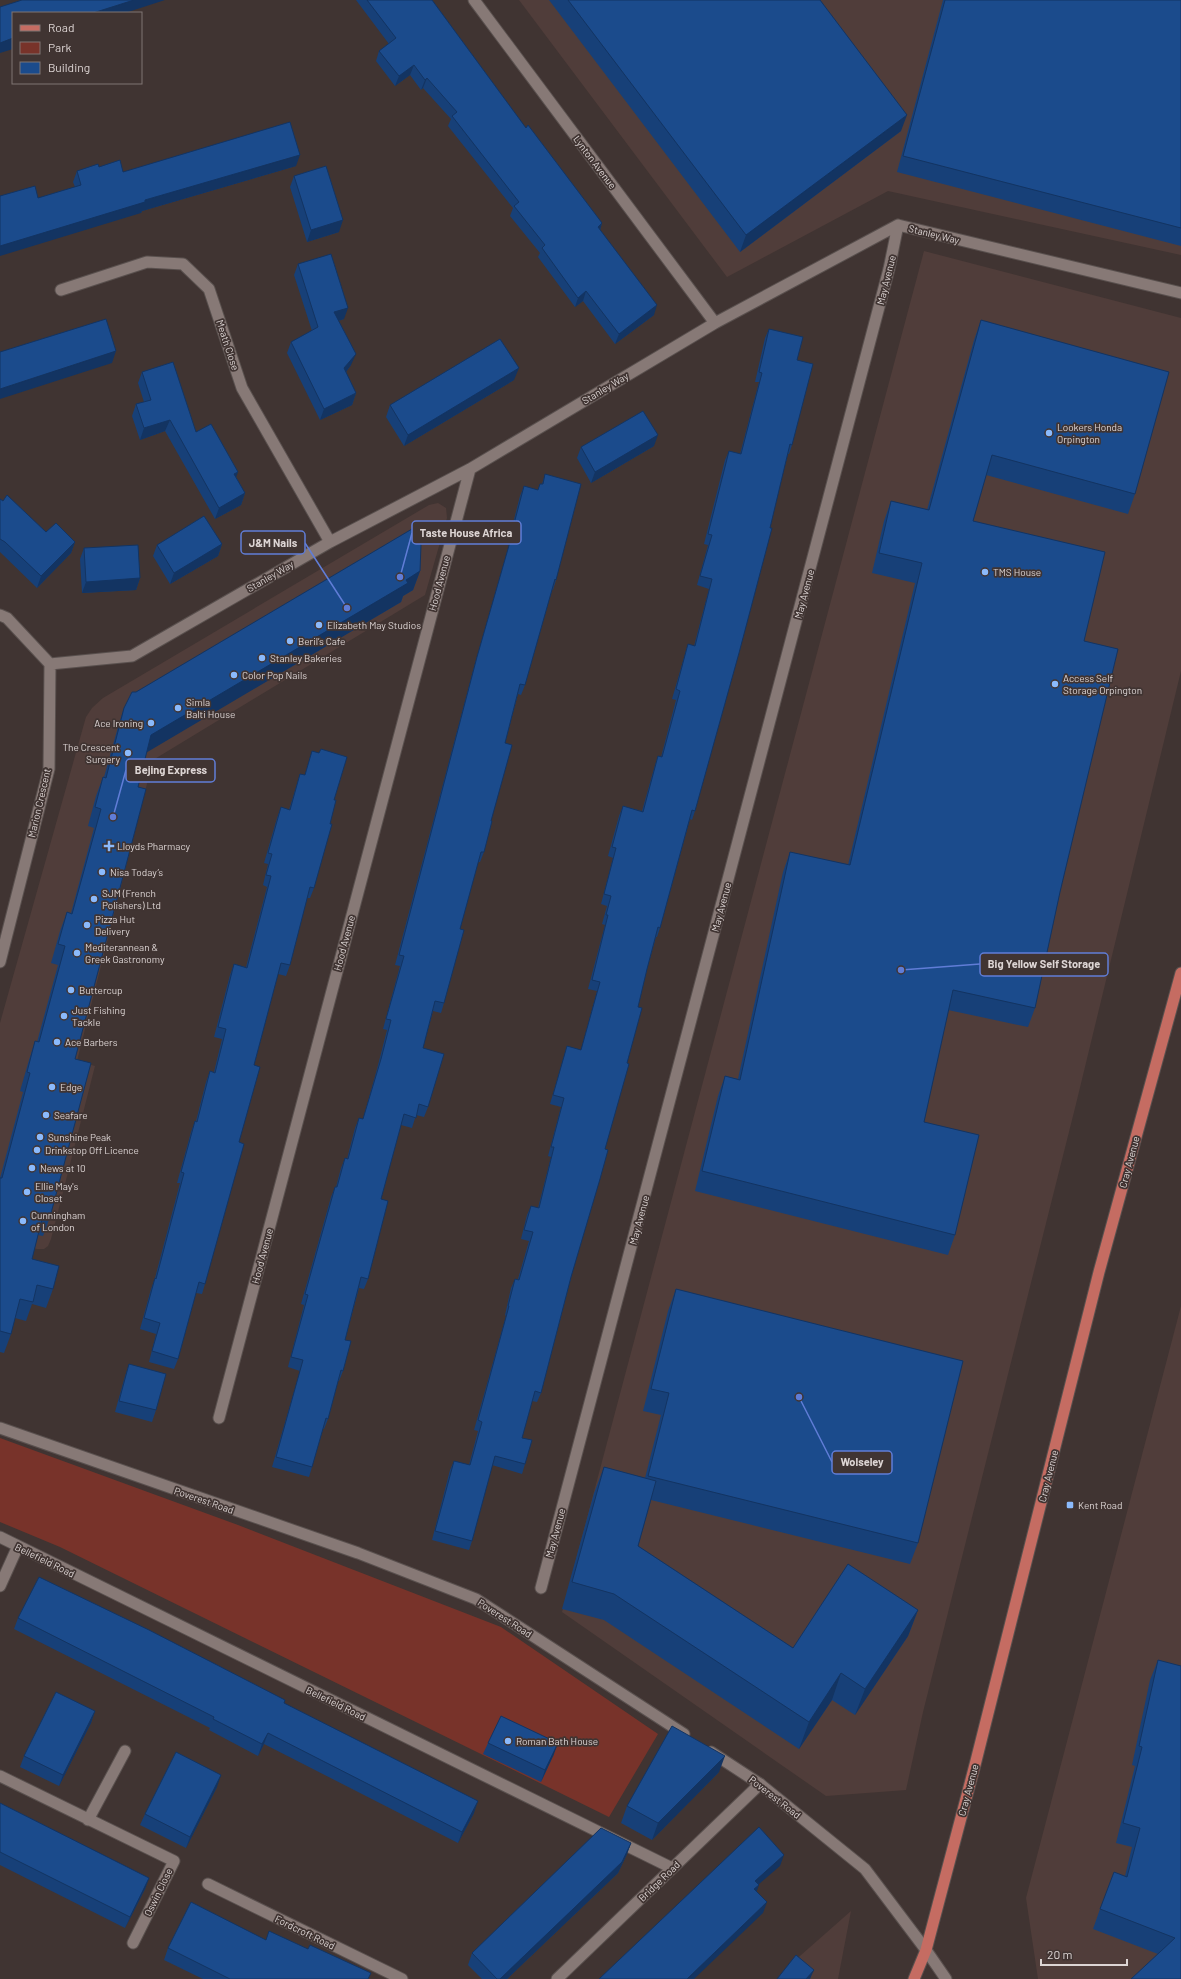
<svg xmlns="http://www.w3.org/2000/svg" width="1181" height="1979" viewBox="0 0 1181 1979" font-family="Barlow,sans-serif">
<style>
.built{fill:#503d3a}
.green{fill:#78332a}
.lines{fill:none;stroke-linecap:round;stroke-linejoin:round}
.minor-casing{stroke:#59504e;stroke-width:13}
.tertiary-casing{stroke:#59504e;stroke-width:13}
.primary-casing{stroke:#59504e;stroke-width:13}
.minor{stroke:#877976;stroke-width:11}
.tertiary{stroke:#877976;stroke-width:11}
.primary{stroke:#c56c62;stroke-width:11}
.wall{fill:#174078}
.shaded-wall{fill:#133462}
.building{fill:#1b4b8c;stroke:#133462}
.poi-dot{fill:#8bbafc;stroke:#403432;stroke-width:1.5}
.labels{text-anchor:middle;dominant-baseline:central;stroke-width:3.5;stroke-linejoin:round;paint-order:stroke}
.street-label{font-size:10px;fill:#ddd5d4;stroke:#403432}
.poi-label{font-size:10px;fill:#ddd5d4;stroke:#403432;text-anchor:start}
.leader{fill:none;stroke:#607dd7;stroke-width:1.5}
.callout-dot{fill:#607dd7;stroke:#403432;stroke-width:1.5}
.callout{fill:#403432;stroke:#607dd7;stroke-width:1.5}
.callout-label{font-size:11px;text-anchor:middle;font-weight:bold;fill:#ddd5d4}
</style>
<rect width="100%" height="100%" fill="#403432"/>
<path class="built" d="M519,0H1181V255L888,191L727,277Z
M924,251L1181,318V671L1076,1104L923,1712L906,1790L826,1796L562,1612Z
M438,503L446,508L447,518L425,595L153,760L77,1061L95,1066L51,1239L48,1246L44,1249H37L0,1239V1023L86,717L92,708L103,698L429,505Z
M1181,1306V1979H1038L1026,1898Z
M851,1911L838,1979H778L792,1963Z"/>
<path class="green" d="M0,1438L238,1525L501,1627L658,1734L609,1817L60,1547L0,1522Z"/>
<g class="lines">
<g class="minor-casing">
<path id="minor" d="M474,0L715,323
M61,290L147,262L183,264L209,289L242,388L330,542
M0,615L7,618L50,664L49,769L0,962
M50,664L132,656L330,542L470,469L715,323L898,225L1181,293
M219,1418L470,469
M0,1537L672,1868
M0,1586L18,1546
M541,1588L889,269L898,225
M0,1776L174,1861L133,1943
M88,1820L125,1751
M208,1884L402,1979
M557,1979L760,1784"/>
</g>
<g class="tertiary-casing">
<path id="tertiary" d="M0,1428L358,1553L476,1599L684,1734
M711,1752L760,1784L865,1869L926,1950L946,1979"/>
</g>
<g class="primary-casing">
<path id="primary" d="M914,1979L926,1950L976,1761L1099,1272L1181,973"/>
</g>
<use href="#minor" class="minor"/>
<use href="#tertiary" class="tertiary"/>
<use href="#primary" class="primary"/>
</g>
<path class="wall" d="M356,0H432L526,128L602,223L600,230L654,315L615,344L583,301L575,307L538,257L540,253L510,216L513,208L448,126L451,119L423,88L421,90L410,75L395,86L376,61L379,51L389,44Z
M549,0H820L901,131L740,252Z
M943,0H1181V246L897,172Z
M296,166L142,211L141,213L38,198L75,187L73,182L77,171L99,167L123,172Z
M294,176L339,232L307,242L290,187Z
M298,264L344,319L338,321L351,365L346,372L356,393L352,405L320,420L287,353L291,342L312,331L294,275Z
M981,320L1135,494L1128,514L986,475L973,521L1084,641L1060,892L1035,1008L1028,1027L948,1010L924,1122L955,1235L948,1255L695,1191L718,1096L725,1076L738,1079L783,872L790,852L848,865L915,583L872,573L884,521L891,501L927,510L974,340Z
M769,329L797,360L792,445L789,454H788L695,811L692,820L690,819L660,928L657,937H656L647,969L638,1007L627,1063L541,1393L537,1402L532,1401L522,1438L525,1464L522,1474L492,1465L472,1541L469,1550L432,1540L450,1470L454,1461L469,1465L478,1431L474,1430L506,1316L505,1315L511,1288L515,1279H518L529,1241L521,1239L527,1215L531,1206L538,1208L551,1157L548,1156L561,1107L550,1104L564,1056L567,1046L581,1050L597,991L588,989L605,925L602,924L607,906L601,904L613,858L608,856L619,816L623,806L642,811L655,765L658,756L661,757L676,700L672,699L685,654L688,644L694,646L709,589L697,585L708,545L704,544L725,460L729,451L740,454L759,382H755L765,338Z
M142,372L236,477L245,493L241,505L215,519L165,431L140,440L132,416L136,404L144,402L138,383Z
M514,380L404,446L386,417L390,405Z
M654,446L591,483L577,458L581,447Z
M545,474L556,580L553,590H552L525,685L521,695L518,694L505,743L491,821L484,852L480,862H478L460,929L444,1003L441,1013L433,1011L423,1048L428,1107L424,1117L416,1115L412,1128L401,1125L381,1199L368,1279L364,1289L359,1288L345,1340L343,1371L339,1381H338L328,1419L324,1429H323L312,1467L309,1477L272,1467L300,1371L288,1367L304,1305L301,1304L331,1197L335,1187H336L341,1168L345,1158L347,1159L355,1128L359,1118L363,1119L377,1069L387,1030L383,1029L400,966L395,965L474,667L513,531H511L520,496L524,486L538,490L540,484H542Z
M0,499L46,532L75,542L71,553L37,588L0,552Z
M222,544L218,556L170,584L153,556L157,545Z
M84,548L140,578L136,590L82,593L80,559Z
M420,571L413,590L403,596L401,602L146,752L75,1059L50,1217L43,1236L38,1235L32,1259L53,1289L46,1308L32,1304L26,1321L15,1318L11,1334L4,1353L0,1352V1178L23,1092L20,1091L29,1060L35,1041L37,1042L58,965L51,963L60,931L67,912L71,913L94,828L88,826L96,796L103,777H104L118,727L124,708L136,692Z
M312,751L334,800L330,824L314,888L310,898H307L290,965L286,976L278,974L254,1065L239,1142L205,1284L202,1294L196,1293L178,1359L174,1369L149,1362L156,1334L140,1329L151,1289L155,1278L180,1183H177L191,1132L195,1121H196L206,1082L210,1071L214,1072L222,1039L214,1037L230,975L234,964L246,967L267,887L263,885L268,864L264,863L277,818L281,807L289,810L300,774L305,775Z
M676,1289L918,1543L910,1564L651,1500L638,1546L793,1648L918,1610L908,1636L855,1715L832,1700L799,1749L604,1620L562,1609L594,1493L604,1467L645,1478L661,1415L643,1411L668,1311Z
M129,1364L156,1410L152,1422L115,1412L125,1376Z
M18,1618L285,1700L284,1703L474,1813L458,1843L264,1744L258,1756L209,1730L210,1728L14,1629Z
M1158,1660L1181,1979L1158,1954L1093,1929L1100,1909L1125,1876L1132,1847L1116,1843L1135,1766L1132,1765L1150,1680Z
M95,1711L91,1723L59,1786L20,1767L24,1756Z
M488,1743L554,1754L541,1782L483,1754Z
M719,1772L652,1840L621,1823L627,1806Z
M217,1787L186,1848L140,1825L145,1814Z
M0,1803L149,1878L145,1889L125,1928L0,1865Z
M631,1843L627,1854L618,1873L507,1979H482L468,1965L472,1953Z
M266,1940L369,1979H203L164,1960L168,1948Z"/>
<path class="shaded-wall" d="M134,0H165L125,13H93Z
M13,38V49L0,53V43Z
M414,65L410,75L395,86L399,76Z
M427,78L423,88L421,90L425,80Z
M907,115L901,131L740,252L746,235Z
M300,155L296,166L142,211L141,213L0,256V246L145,200Z
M343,220L339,232L307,242L311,230Z
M602,223L599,233L598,227Z
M586,291L583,301L575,307L578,298Z
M657,305L654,315L615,344L619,334Z
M348,308L344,319L329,324L334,312Z
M116,351L112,363L0,399V389Z
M356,354L351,365L340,380L344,368Z
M519,368L514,380L404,446L408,435Z
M356,393L352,405L320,420L324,409Z
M170,420L165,431L140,440L144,428Z
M658,435L654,446L591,483L595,472Z
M238,472L234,483V474Z
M245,493L241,505L215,519L219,508Z
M75,542L71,553L37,588L41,576Z
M222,544L218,556L170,584L174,573Z
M420,571L413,590L403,596L401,602L144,754L151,735Z
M140,578L136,590L82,593L86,582Z
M918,1610L908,1636L855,1715L865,1689Z
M841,1673L832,1700L799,1749L809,1722Z
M95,1711L91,1723L59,1786L63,1775Z
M268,1733L264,1744L258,1756L262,1744Z
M558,1743L554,1754L541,1782L545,1770Z
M725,1756L719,1772L652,1840L658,1823Z
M221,1775L217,1787L186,1848L190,1837Z
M478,1801L474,1813L458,1843L462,1832Z
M631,1843L627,1854L618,1873L507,1979H500Z
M784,1855L780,1866L750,1892L755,1881Z
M149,1878L145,1889L125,1928L130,1917Z
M759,1885L755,1896L754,1889Z
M767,1902L763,1913L694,1979H687Z
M814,1970L810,1979H806Z"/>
<path class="building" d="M22,0H134L93,13H13V38L0,43V7Z
M367,0H432L526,128L528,125L602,223L598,227L657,305L619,334L586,291L578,298L542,248L545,245L514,206L519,202L452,116L457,112L427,78L425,80L414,65L399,76L379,51L396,38Z
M568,0H820L907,115L746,235Z
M945,0H1181V228L903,156Z
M290,122L300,155L145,200V202L0,246V196L35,186L38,198L81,185L77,171L98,164L99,167L120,160L123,172Z
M326,166L343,220L311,230L294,176Z
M331,254L348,308L334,312L356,354L344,368L356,393L324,409L291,342L318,327L298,264Z
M106,319L116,351L0,389V352Z
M981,320L1169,372L1135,494L992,455L973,521L1105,552L1084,641L1118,649L1060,892L1035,1008L953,990L924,1122L979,1135L955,1235L702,1171L725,1076L740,1080L790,852L850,865L922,563L879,553L891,501L929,510Z
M769,329L803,337L797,360L813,364L792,445L790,444L770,528H772L739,653L695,811L692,810L660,928L658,927L647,969L638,1007L642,1008L627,1063L629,1064L605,1149L608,1150L600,1179L571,1277L541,1393L535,1391L522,1438L532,1440L525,1464L495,1456L472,1541L435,1531L454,1461L470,1465L482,1422L478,1420L509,1306H508L515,1279L519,1280L533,1232L524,1230L531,1206L539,1208L554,1147H551L564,1098L553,1095L567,1046L581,1050L600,982L592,980L608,915H606L611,896L604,894L616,848L612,847L623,806L643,812L658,756L662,757L680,691L676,689L688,644L695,646L712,579L700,576L712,535L708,534L729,451L741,454L762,373L759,372Z
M500,339L519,368L408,435L390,405Z
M173,362L196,432L211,424L238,472L234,474L245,493L219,508L170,420L144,428L136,404L151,400L142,372Z
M643,411L658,435L595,472L581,447Z
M545,474L581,484L556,580L555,579L525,685L520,684L505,743L512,745L491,821H492L484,852H481L460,929L464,930L444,1003L435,1001L423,1048L444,1054L428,1107L419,1104L416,1118L404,1114L381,1199L388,1201L368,1279L361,1277L345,1340L351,1341L343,1371L341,1370L328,1419L326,1418L312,1467L276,1457L303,1360L291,1357L308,1295L305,1294L335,1187H337L345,1158L348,1159L359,1118L363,1119L381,1059L391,1020L386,1019L404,956L399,955L477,657L516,521L515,520L524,486L538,490L540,484H543Z
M7,495L46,532L56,523L75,542L41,576L5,542L0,539V499L3,501Z
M204,516L222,544L174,573L157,545Z
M412,529L421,545L420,571L406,580L408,583L151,735L138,787L146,789L75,1059L91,1063L50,1217L43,1215L32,1259L59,1266L53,1289L37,1285L33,1302L20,1299L11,1334L0,1331V1178H2L30,1073L27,1072L35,1041L39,1042L65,946L58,944L67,912L72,914L101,809L95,807L103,777L106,778L124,708L132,692H136Z
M138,545L140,578L86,582L84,548Z
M321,749L347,757L334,800H336L330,824H332L314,888L310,887L290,965L281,963L254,1065L260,1067L239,1142L244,1144L205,1284L199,1282L178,1359L152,1351L160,1323L144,1318L155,1278L156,1279L184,1173L181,1172L195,1121L197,1122L210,1071L215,1073L226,1029L218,1027L234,964L247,968L271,876L266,875L272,854L268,853L281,807L290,810L300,774L305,775L312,751L319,753Z
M676,1289L963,1361L918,1543L648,1476L669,1393L651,1389Z
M129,1364L166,1374L156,1410L119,1401Z
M604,1467L656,1481L638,1546L793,1648L848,1564L918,1610L865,1689L841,1673L809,1722L614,1594L572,1582Z
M39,1577L149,1630L285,1700L284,1703L478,1801L462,1832L268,1733L262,1744L213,1719L214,1717L18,1618Z
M1158,1660L1181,1666V1979H1131L1175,1938L1100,1909L1114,1872L1127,1877L1140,1828L1123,1823L1142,1747L1139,1746Z
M56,1692L95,1711L63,1775L24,1756Z
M501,1716L558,1743L545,1770L488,1743Z
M672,1726L725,1756L658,1823L627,1806Z
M176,1752L221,1775L190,1837L145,1814Z
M0,1803L149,1878L130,1917L0,1852Z
M759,1827L784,1855L755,1881L759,1885L754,1889L767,1902L687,1979H599Z
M601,1828L631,1843L622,1862L500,1979H497L472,1953Z
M191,1902L266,1940L269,1931L308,1949L310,1945L371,1973L368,1979H230L168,1948Z
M796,1955L814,1970L806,1979H777Z"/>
<g class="poi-dot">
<circle cx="1049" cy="433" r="4"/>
<circle cx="985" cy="572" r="4"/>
<circle cx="319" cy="625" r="4"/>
<circle cx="290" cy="641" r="4"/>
<circle cx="262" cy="658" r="4"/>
<circle cx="234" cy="675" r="4"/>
<circle cx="1055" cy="684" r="4"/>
<circle cx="178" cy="708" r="4"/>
<circle cx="151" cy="723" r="4"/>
<circle cx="128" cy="753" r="4"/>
<path d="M107 840h4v4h4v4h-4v4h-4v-4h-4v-4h4z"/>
<circle cx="102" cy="872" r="4"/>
<circle cx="94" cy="899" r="4"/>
<circle cx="87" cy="925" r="4"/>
<circle cx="77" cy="953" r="4"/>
<circle cx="71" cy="990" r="4"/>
<circle cx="64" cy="1016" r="4"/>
<circle cx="57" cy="1042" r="4"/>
<circle cx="52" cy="1087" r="4"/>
<circle cx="46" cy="1115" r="4"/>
<circle cx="40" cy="1137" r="4"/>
<circle cx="37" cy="1150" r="4"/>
<circle cx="32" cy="1168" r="4"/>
<circle cx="27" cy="1192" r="4"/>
<circle cx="23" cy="1221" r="4"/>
<rect x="1066" y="1501" width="8" height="8" rx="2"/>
<circle cx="508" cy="1741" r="4"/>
</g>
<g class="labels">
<g class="street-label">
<text transform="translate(595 162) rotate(53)">Lynton Avenue</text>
<text transform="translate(934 234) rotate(14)">Stanley Way</text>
<text transform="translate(886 280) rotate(-76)">May Avenue</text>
<text transform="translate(228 345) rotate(72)">Meath Close</text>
<text transform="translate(605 388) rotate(-31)">Stanley Way</text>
<text transform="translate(270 576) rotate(-30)">Stanley Way</text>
<text transform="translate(439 583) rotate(-75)">Hood Avenue</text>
<text transform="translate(804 594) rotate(-75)">May Avenue</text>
<text transform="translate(39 803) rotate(-77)">Marion Crescent</text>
<text transform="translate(721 907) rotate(-75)">May Avenue</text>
<text transform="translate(344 943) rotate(-75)">Hood Avenue</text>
<text transform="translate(1129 1162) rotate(-75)">Cray Avenue</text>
<text transform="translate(639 1220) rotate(-75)">May Avenue</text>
<text transform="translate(262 1256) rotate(-75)">Hood Avenue</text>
<text transform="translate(1048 1476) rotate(-76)">Cray Avenue</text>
<text transform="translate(204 1500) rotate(19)">Poverest Road</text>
<text transform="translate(555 1533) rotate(-75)">May Avenue</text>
<text transform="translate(45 1560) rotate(26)">Bellefield Road</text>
<text transform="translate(505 1618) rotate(33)">Poverest Road</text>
<text transform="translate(336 1703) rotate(26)">Bellefield Road</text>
<text transform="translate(968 1790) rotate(-75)">Cray Avenue</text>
<text transform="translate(775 1797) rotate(38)">Poverest Road</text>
<text transform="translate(659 1881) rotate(-44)">Bridge Road</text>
<text transform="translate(158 1892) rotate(-64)">Oswin Close</text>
<text transform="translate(305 1932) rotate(26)">Fordcroft Road</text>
</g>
<g class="poi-label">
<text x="1057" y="427">Lookers Honda<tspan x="1057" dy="12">Orpington</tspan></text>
<text x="993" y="572">TMS House</text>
<text x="327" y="625">Elizabeth May Studios</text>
<text x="298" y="641">Beril’s Cafe</text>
<text x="270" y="658">Stanley Bakeries</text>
<text x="242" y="675">Color Pop Nails</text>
<text x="1063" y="678">Access Self<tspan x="1063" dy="12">Storage Orpington</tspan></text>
<text x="186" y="702">Simla<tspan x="186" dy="12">Balti House</tspan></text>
<text x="143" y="723" text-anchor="end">Ace Ironing</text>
<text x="120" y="747" text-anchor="end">The Crescent<tspan x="120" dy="12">Surgery</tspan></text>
<text x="117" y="846">Lloyds Pharmacy</text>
<text x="110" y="872">Nisa Today’s</text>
<text x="102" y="893">SJM (French<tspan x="102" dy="12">Polishers) Ltd</tspan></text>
<text x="95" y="919">Pizza Hut<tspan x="95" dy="12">Delivery</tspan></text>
<text x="85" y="947">Mediterannean &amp;<tspan x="85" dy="12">Greek Gastronomy</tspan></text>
<text x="79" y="990">Buttercup</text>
<text x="72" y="1010">Just Fishing<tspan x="72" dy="12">Tackle</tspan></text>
<text x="65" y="1042">Ace Barbers</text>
<text x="60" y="1087">Edge</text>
<text x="54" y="1115">Seafare</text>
<text x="48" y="1137">Sunshine Peak</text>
<text x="45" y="1150">Drinkstop Off Licence</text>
<text x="40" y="1168">News at 10</text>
<text x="35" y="1186">Ellie May's<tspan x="35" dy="12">Closet</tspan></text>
<text x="31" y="1215">Cunningham<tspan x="31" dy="12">of London</tspan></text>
<text x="1078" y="1505">Kent Road</text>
<text x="516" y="1741">Roman Bath House</text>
</g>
</g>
<path class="leader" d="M400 577L412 533M347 608L305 543M113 817L126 770M901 970L980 964M799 1397L832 1462"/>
<g class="callout-dot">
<circle cx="400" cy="577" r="4"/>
<circle cx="347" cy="608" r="4"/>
<circle cx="113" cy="817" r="4"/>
<circle cx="901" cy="970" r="4"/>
<circle cx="799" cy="1397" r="4"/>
</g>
<g class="callout">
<rect x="412" y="521" width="109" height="23" rx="4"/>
<rect x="241" y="531" width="64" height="23" rx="4"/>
<rect x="126" y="759" width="89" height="23" rx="4"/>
<rect x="980" y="953" width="128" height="23" rx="4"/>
<rect x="832" y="1451" width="60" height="23" rx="4"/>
</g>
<g class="callout-label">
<text x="466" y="537">Taste House Africa</text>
<text x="273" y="547">J&amp;M Nails</text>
<text x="171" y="774">Bejing Express</text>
<text x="1044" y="968">Big Yellow Self Storage</text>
<text x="862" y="1466">Wolseley</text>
</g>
<rect x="12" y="12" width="130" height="72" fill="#403432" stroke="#7f7473"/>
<rect x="20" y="25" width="20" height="6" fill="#c56c62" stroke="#7f7473"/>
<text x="48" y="32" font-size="12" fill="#ddd5d4">Road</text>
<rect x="20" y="42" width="20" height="12" fill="#78332a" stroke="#7f7473"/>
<text x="48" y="52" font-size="12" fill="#ddd5d4">Park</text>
<rect x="20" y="62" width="20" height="12" fill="#1b4b8c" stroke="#7f7473"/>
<text x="48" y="72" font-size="12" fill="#ddd5d4">Building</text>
<path d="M1041 1959v6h86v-6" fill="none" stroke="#ddd5d4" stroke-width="2"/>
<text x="1047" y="1959" font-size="12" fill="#ddd5d4" stroke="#403432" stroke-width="3" paint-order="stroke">20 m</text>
</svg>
